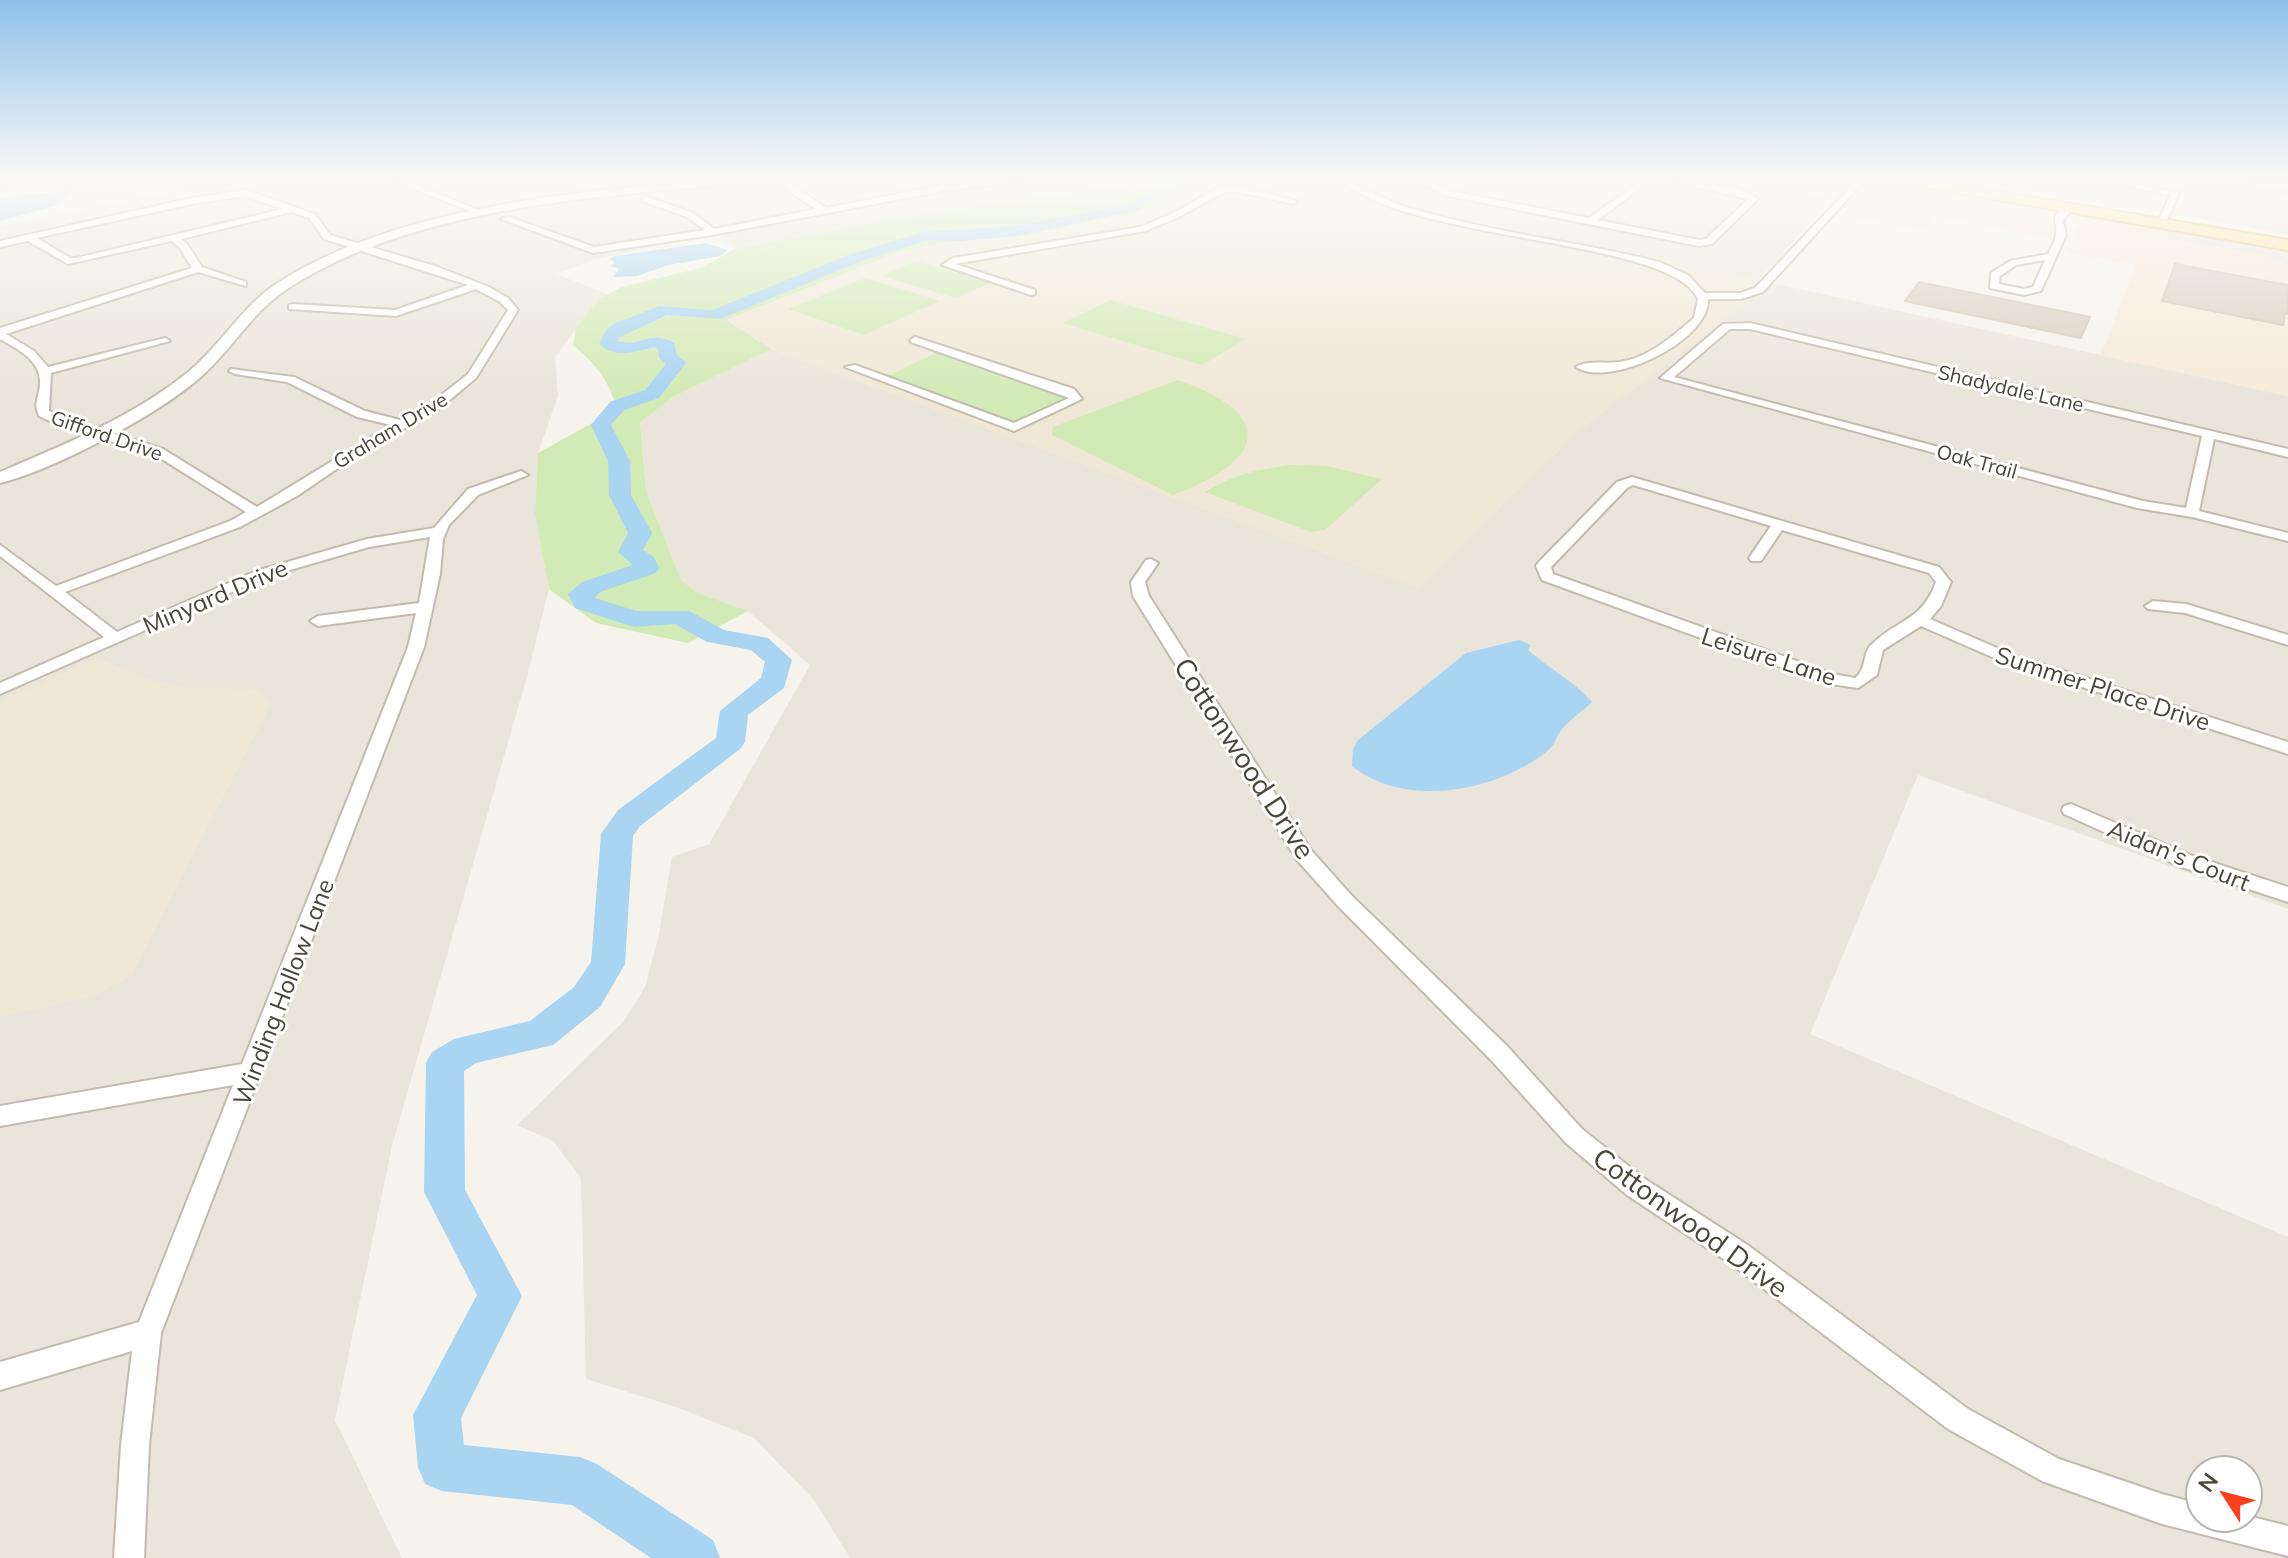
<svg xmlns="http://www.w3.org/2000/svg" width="2288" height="1558" viewBox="0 0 2288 1558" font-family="Mulish,sans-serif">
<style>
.residential{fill:#eae5da;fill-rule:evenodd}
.commercial{fill:#f7ead8}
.education{fill:#efe8d6}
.green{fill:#d2eab5}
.parking{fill:#e5e3e0}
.water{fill:#a9d4f2}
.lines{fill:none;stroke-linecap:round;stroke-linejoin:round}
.river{fill:#a9d4f2;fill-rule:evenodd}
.building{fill:#d8cfc1;stroke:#d3c7b4;stroke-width:2}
.minor-casing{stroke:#c2bbae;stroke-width:4}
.tertiary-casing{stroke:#c2bbae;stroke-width:4}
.primary-casing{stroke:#e6c16a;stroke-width:4}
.minor{fill:#fff;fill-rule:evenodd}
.tertiary{fill:#fff;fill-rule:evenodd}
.primary{fill:#ffe39c;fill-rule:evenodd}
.labels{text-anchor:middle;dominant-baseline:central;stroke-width:6;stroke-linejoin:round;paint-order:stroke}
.far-street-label{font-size:20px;fill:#4b4439;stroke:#fff}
.street-label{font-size:24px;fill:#4b4439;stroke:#fff}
.near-street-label{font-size:28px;fill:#4b4439;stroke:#fff}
</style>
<rect width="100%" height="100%" fill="#f6f3ec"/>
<path class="residential" d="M226,181H1118L1098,190L898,218L735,249L715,233L593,260L556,274L608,294L599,299L555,357L558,396L538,453L535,514L549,589L530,666L392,1146L335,1420L402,1558H0V226Z
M1363,181H1765L1800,187L1796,192L1833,198L1758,280L1427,210L1393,201L1371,190Z
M1781,285L2288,396V909L1918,775L1810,1034L2288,1237V1558H850L814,1500L754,1438L676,1407L586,1379L581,1178L553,1141L517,1125L624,1021L645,987L658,939L672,857L709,844L810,665L748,611L698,593L681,580L646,491L640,421L673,397L771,349L1417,587L1582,428L1750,299L1770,293ZM2200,1470H2248V1518H2200Z"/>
<path class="commercial" d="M1765,181H1849L1833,198L1795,191L1799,187Z
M1873,181L2056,211L2051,220L2052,230L2048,238L1936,216L1924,231L1842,215Z
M1975,181H2288V234L2083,199Z
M2084,216L2288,251V396L2101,355L2136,265L2065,252Z"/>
<path class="education" d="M1200,181H1363L1371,190L1393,201L1427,210L1781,285L1770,293L1750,299L1582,428L1417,588L771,349L726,320L896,253L952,241L1030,235L1152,208Z
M97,658L153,680L189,688L258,689L272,702L131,976L92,997L0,1017V701Z"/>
<path class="green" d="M1156,181H1200L1152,208L1030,235L952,241L896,253L726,320L771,349L673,397L640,422L646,491L681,580L698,593L748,611L688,643L596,623L549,589L535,514L538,453L594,422L615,403C607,377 593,362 573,345L576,328L599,299L622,287L700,268L735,249L898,218L1097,190L1106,186L1133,192Z
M916,261L990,283L956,298L881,276Z
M865,278L940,301L864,335L788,309Z
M1110,300L1246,339L1202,365L1063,323Z
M940,351L1073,396L1019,426L885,377Z
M1178,380C1279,415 1264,462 1173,495L1052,435L1053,427Z
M1291,465L1326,466L1382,479L1325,530L1311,532L1205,492C1233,475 1258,469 1291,465Z"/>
<path class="parking" d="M2172,181H2203L2288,196V234L2187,216L2178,211L2186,193L2167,190Z
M2168,231L2288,252V265L2266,255L2166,238Z"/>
<path class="water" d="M72,191L55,206L0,221V197Z
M706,243L727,250L721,256L668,265L637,276L613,277L619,269L610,266L615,263L609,259L615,256Z
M1519,640L1531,645L1528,650C1549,669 1573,680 1592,702C1583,711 1567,721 1560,732C1553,743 1555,746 1542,755C1493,792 1403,808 1352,766L1353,749L1358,740L1466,653Z"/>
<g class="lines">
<path class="river" d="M0,181H78L71,185L0,187Z
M1164,181H1184L1139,210L1016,236L961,241L929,240L864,260L720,319L667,315L620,337L618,341C640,348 650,329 674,343L677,355L686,363L659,398L624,410L611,425L630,461L631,495L652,533L643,550L654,557L659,568L656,573L600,592L595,598L636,611H689L724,630L768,638L792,660L784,688L748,715L745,742L740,749L640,826L633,836L625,964L600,1007L553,1045L476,1063L464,1071L465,1190L522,1296L461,1418L464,1445L580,1457L597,1464L713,1540L720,1558H651L572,1505L442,1491L425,1484L418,1467L413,1415L477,1295L424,1192L426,1063L432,1052L454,1039L530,1021L574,987L591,962L601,834L618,810L716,738L720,711L761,678L765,662L751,650L707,642L675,624L634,627L575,608L568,594L582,582L633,565L618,552L628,533L609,495L608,461L591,425L610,402L645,390L666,364L659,358L658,349L654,347C635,352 615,359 599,344L606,330L614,324L659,306L712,310L852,254L923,232L1016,226L1129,204Z"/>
</g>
<path class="building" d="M2244,181H2288V195L2243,188Z
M2175,264L2288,285V314L2285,313L2283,325L2162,301Z
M1919,282L2090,317L2081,338L1905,301Z"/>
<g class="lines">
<g class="minor-casing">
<path id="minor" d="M395,181H406L484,212L477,214Z
M783,181H791L793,186L826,208L943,185L1027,181L943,191L712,235L593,253L501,219L509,217L594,247L705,230L687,217L642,201L645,196L693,213L714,229L816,209L786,189Z
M1342,181C1353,181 1387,201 1403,206C1487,232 1575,241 1660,262L1688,275L1705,293H1740L1755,288L1856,181H1864L1763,292L1741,299H1708C1710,341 1610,389 1576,367C1587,360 1606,364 1619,362C1649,358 1672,336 1694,318L1698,299C1671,238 1409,242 1342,181Z
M1416,181H1427L1450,191L1589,218L1641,181H1650L1598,220L1699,240L1706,239L1748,199L1671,181C1694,181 1741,185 1758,199L1712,244L1699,246L1448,196Z
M2100,181H2117L2179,193L2168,218L2164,221L2160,218L2170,195Z
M1222,186H1238L1297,201L1293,204L1238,192H1224L1177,218L1145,231L955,264L1035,290V294L1031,295L942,265L953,258L1140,227L1171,214Z
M246,190L315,214L330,235L435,266L489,287L508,298L518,310L476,378L439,409L357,455L297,496L240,527L65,592L117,632L256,571L367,539L434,528L468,489L521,471L528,475L478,495L449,525L443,539L440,574L424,647L161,1333L149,1445L144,1558H114L121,1445L132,1351L0,1390V1362L139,1322L233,1085L0,1126V1106L242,1064L408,647L416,613L318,626L310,621L318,616L419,603L430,537L369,547L266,577L0,694V683L104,637L0,556V545L56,586L230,521L246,512L154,454L63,427L39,416C33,403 39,397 40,385C42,361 18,349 0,339V328L192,268L180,248L172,241L68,264L28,241L0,247V241L192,198ZM245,196L283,209L76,258H70L37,238L192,204ZM292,212L309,218L324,239L468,285L395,310L293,304L289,305V309L396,316L476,289L500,302L508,310L468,374L431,403L400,420L365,411L294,377L231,369L229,371L235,374L287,382L357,417L391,425L257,507L163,449L72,421L49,411L51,373L170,341L165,338L48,367L34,351L6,334L198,272L246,286V282L202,267L187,244L181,239Z
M2066,206L2073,208L2063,221L2066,235L2041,291L2024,295L1990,288L1991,273L2010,261L2048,254C2050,249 2056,241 2056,235C2058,218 2048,220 2066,206ZM2045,260L2033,287L2024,289L1999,284L2000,276L2016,265Z
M1750,323L2288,449V457L2214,439L2199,511L2288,533V541L2192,517L2137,508L1660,378L1723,324ZM1730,329H1750L2202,436L2186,508L2143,501L1674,377Z
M915,337L1074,389L1082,399L1014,431L845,367L855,365L1014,423L1069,398L911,342L910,340Z
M1632,477L1939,567L1951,582L1941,606L1930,619L2011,654L2288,742V754L1999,660L1921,626L1883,650L1877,675L1858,688L1824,683L1542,580L1536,566L1538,563L1617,482ZM1633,485L1771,526L1749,558L1751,561H1761L1782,530L1929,573L1936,582C1922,621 1898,619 1872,644C1862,653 1867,669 1855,678L1833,674L1553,574L1551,567L1627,488Z
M1151,559L1158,563L1145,582L1149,596L1311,850L1352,896L1508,1047L1582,1129L1645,1179L1749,1246L1968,1409L2059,1459L2162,1494L2200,1504V1518L2248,1516L2288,1526V1556L2162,1524L2042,1481L1948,1429L1731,1264L1627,1195L1566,1143L1492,1061L1338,906L1297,860L1133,596L1131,582L1146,560Z
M2153,601L2186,604L2288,635V645L2185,613L2148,609L2145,606Z
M2071,804L2193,856L2288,887V902L2179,866L2064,814L2062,810L2064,806Z"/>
</g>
<g class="tertiary-casing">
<path id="tertiary" d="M702,181H745L739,184C595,196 411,208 287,289C254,311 235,344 207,371C168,410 54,470 0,483V472C64,445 132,417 187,373C220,347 240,308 276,284C391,209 568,192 702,181Z"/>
</g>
<g class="primary-casing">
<path id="primary" d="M1905,181H1935L2288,240V250L1912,185Z"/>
</g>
<use href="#minor" class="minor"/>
<use href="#tertiary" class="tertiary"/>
<use href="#primary" class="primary"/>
</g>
<linearGradient id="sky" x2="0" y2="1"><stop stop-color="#8fc1ec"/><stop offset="0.45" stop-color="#fbfaf6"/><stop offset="1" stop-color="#fbfaf6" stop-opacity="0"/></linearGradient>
<rect width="2288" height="399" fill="url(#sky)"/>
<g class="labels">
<g class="far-street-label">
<text transform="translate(2011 388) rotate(13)">Shadydale Lane</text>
<text transform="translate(390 430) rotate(-31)">Graham Drive</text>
<text transform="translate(107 435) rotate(19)">Gifford Drive</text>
<text transform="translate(1977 461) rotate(15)">Oak Trail</text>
</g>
<g class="street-label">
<text transform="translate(215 596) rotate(-23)">Minyard Drive</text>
<text transform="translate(1769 656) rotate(18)">Leisure Lane</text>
<text transform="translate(2103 688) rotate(18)">Summer Place Drive</text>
<text transform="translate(2179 855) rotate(22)">Aidan's Court</text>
<text transform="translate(283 992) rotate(-69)">Winding Hollow Lane</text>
</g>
<g class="near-street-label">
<text transform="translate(1245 758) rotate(57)">Cottonwood Drive</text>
<text transform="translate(1691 1222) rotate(36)">Cottonwood Drive</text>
</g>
</g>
<g transform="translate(2224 1494) rotate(306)"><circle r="38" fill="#ffffff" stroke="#b7b4b0" stroke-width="2"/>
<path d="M0-6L14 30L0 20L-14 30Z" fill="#fc3f1d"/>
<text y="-12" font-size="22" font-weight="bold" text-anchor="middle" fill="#4b4439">N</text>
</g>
</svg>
